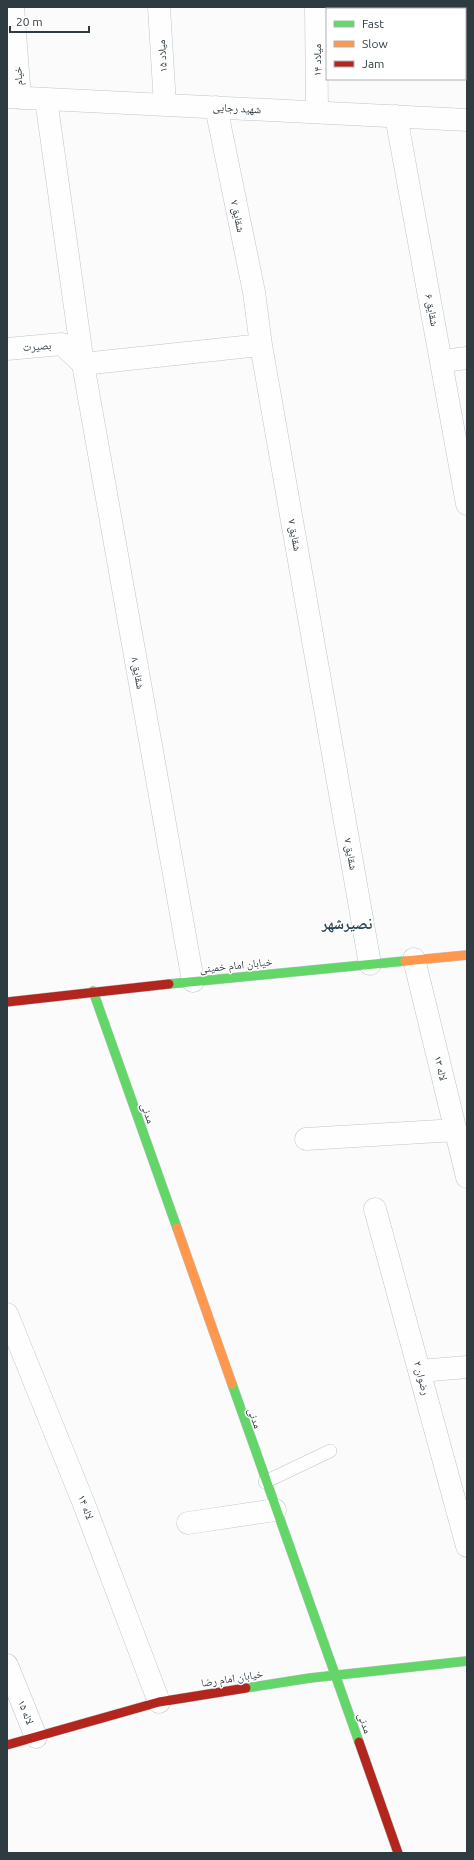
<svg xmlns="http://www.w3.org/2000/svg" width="474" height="1860" viewBox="0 0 474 1860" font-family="Ubuntu,'Noto Naskh Arabic',sans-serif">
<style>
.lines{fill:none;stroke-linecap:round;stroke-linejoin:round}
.lane-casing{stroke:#bfc5c8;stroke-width:14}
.street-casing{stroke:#bfc5c8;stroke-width:23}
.fast-casing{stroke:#bfc5c8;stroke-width:10}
.slow-casing{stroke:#bfc5c8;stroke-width:10}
.jam-casing{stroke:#bfc5c8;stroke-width:10}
.lane{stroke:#fefefe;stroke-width:13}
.street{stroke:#fefefe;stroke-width:22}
.fast{stroke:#63d668;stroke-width:9}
.slow{stroke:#ff974d;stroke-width:9}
.jam{stroke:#b3261e;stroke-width:9}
.labels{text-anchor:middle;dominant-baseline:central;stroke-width:3;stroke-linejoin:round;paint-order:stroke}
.street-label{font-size:11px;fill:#2e3c42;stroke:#fff}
.district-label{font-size:15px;font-weight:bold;fill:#274552;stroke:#fff}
</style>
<rect width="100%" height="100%" fill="#fbfbfb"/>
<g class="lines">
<g class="lane-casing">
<path id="lane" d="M265,1482L330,1451"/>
</g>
<g class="street-casing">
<path id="street" d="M13,7L20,98
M159,7L165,105
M316,7L317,112
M7,97L467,120
M46,99L83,364L193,981
M216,107L254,292L261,345L370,964
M396,116L467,504
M7,349L62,344L83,364
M442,361L467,358
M83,364L261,345
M414,959L467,1177
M306,1139L456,1130
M375,1209L467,1546
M7,1314L84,1504L159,1702
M420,1371L467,1367
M188,1523L275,1510
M7,1665L36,1737"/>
</g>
<g class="fast-casing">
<path id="fast" d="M169,984L405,961
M93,991L177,1228
M232,1384L359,1742
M246,1688L310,1678L467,1661"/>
</g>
<g class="slow-casing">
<path id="slow" d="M405,961L467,955
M177,1228L232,1384"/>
</g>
<g class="jam-casing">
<path id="jam" d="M7,1002L169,984
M359,1742L398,1853
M7,1745L159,1702L246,1688"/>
</g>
<use href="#lane" class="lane"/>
<use href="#street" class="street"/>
<use href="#fast" class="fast"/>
<use href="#slow" class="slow"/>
<use href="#jam" class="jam"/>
</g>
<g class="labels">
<g class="street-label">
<text transform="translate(162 56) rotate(-94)">میلاد ۱۵</text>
<text transform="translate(317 60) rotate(-90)">میلاد ۱۴</text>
<text transform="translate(18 76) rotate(-94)">خیام</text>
<text transform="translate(237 108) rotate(3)">شهید رجایی</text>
<text transform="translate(238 216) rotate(78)">شقایق ۷</text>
<text transform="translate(432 310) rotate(79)">شقایق ۶</text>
<text transform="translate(37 346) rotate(-4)">بصیرت</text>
<text transform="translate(295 535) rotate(80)">شقایق ۷</text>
<text transform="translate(138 673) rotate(80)">شقایق ۸</text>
<text transform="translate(351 854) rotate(80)">شقایق ۷</text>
<text transform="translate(236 965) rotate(-6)">خیابان امام خمینی</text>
<text transform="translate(441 1068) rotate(76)">لاله ۱۳</text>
<text transform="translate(148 1113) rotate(71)">مدنی</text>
<text transform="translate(422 1378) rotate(75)">رضوان ۲</text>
<text transform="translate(255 1418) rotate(71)">مدنی</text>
<text transform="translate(86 1507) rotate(69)">لاله ۱۴</text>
<text transform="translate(232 1678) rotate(-9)">خیابان امام رضا</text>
<text transform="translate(26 1712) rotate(68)">لاله ۱۵</text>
<text transform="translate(365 1723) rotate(71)">مدنی</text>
</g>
<g class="district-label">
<text x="347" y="923">نصیرشهر</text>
</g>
</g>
<rect width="474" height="1860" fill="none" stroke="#2e3c42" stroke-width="16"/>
<rect x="326" y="8" width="140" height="72" fill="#ffffff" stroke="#abb1b3"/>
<rect x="334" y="21" width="20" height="6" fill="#63d668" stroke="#abb1b3"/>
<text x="362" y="28" font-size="12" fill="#2e3c42">Fast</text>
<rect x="334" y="41" width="20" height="6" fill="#ff974d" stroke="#abb1b3"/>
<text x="362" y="48" font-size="12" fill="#2e3c42">Slow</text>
<rect x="334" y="61" width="20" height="6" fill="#b3261e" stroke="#abb1b3"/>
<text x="362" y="68" font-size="12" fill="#2e3c42">Jam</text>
<path d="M10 26v6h79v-6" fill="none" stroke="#2e3c42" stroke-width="2"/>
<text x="16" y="26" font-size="12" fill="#2e3c42" stroke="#ffffff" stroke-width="3" paint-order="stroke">20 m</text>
</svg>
